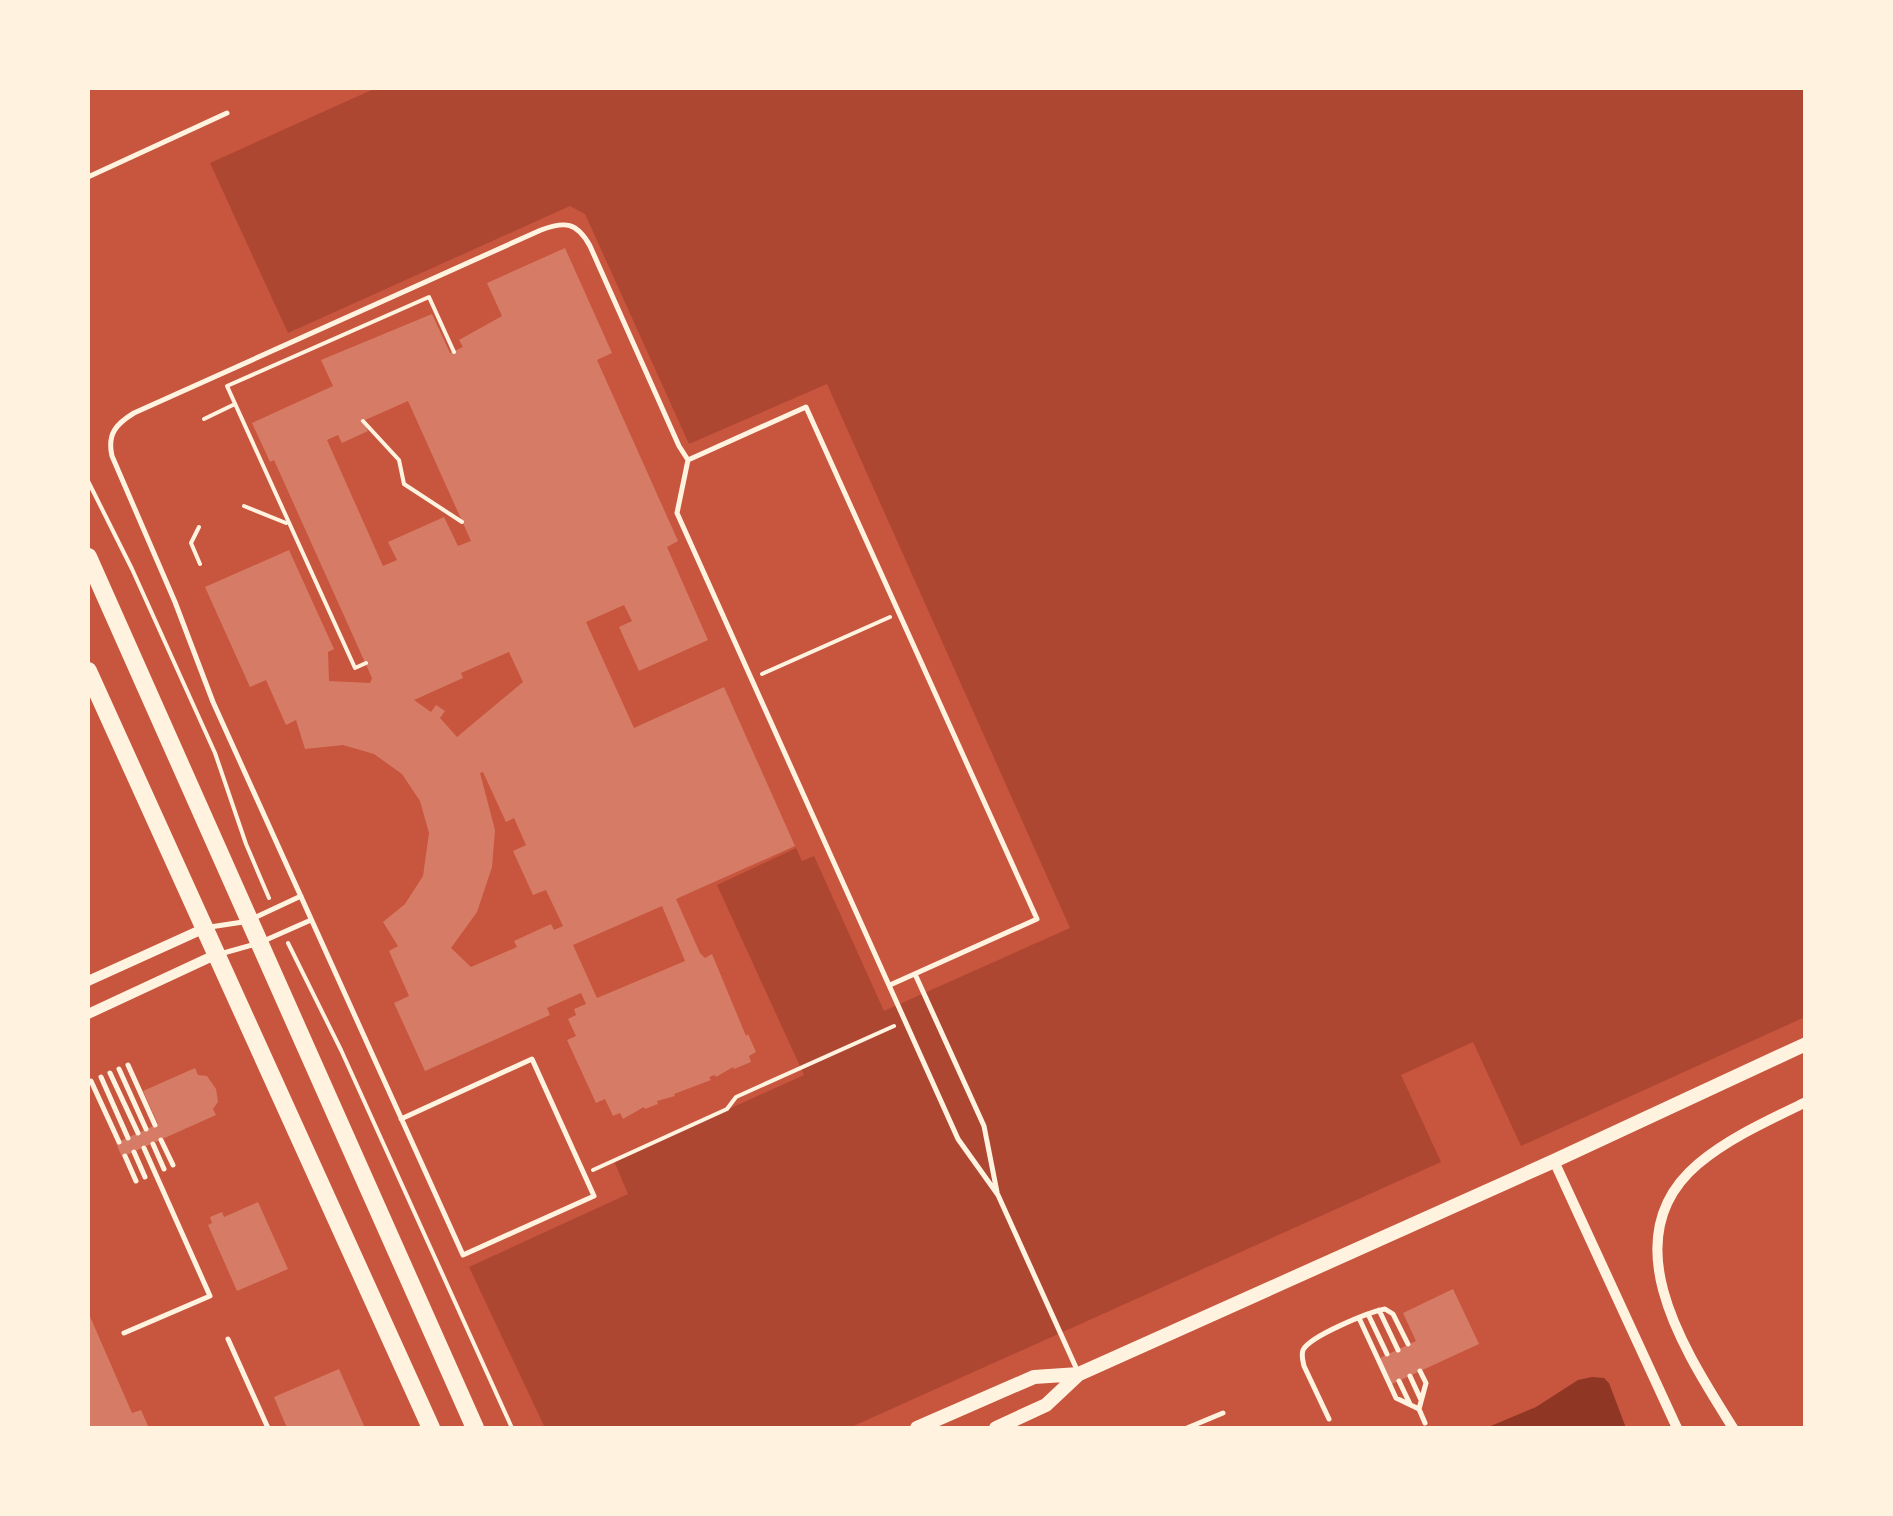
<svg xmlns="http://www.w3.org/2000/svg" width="1893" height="1516" viewBox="0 0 1893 1516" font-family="'Zilla Slab',serif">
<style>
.green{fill:#ae4732}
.water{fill:#8f3625}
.building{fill:#d67c66;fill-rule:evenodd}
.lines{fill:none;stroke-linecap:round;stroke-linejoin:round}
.path{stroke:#fff3e0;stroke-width:4}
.service{stroke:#fff3e0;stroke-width:5}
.minor{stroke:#fff3e0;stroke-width:10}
.tertiary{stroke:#fff3e0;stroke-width:14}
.trunk{stroke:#fff3e0;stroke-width:18}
</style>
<rect width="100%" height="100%" fill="#c8553d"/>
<path class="green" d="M376,88H1805V1017L1521,1146L1473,1042L1401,1075L1441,1162L849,1428H545L469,1267L628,1194L614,1161L804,1075L717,885L796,848L802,861L814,856L884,1011L1070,928L827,384L689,444L590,225L585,214L570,206L288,333L210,163Z"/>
<path class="water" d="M1592,1377L1604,1378L1609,1383L1626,1428H1486L1536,1407L1578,1380Z"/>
<path class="building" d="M565,248L612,353L597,360L678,541L667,547L708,640L639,671L619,627L632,621L624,605L586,622L634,728L724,687L795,846L676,899L700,953L705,958L712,954L746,1036L748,1034L756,1052L749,1056L751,1062L734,1069L733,1067L716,1077L715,1075L709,1077L711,1080L674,1094L675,1096L657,1101L658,1104L645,1109L644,1107L623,1119L620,1113L613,1116L605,1099L596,1103L567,1040L576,1036L568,1019L576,1015L574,1009L586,1004L581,993L547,1008L550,1015L425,1071L394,1003L409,996L389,951L398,946L383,922L405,904L423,876L429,833L420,801L402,774L374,754L343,745L305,749L296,720L286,725L266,680L250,687L205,587L289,550L334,649L328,652L329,681L370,683L372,678L274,460L270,462L252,423L333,386L321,360L432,314L450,353L463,347L459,340L502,316L487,283ZM408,401L471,541L458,546L444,517L388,542L397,560L383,566L327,440L338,435L342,443L368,431L363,421ZM509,652L523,682L457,737L440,718L445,711L436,705L431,712L414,700L463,678L461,673ZM483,772L506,822L514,818L526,845L513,851L533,895L546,890L563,926L554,930L551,924L514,941L517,947L471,967L451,948L477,912L492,867L495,830L480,773ZM662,906L685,961L597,998L573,945Z
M195,1068L198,1075L207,1076L216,1089L218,1102L213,1109L216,1115L122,1157L116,1143L158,1124L143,1091Z
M258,1202L288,1269L237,1291L208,1225L212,1223L210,1217L222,1212L224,1217Z
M1453,1289L1479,1344L1392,1384L1380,1358L1416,1341L1403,1313Z
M88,1312L132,1413L141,1410L149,1428H88Z
M339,1369L365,1428H287L274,1397Z"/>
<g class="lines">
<path class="path" d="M204,419L235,404
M363,421L399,460L404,484L462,522
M88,481L132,569L215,753L246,844L269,898
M244,506L286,523
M199,527L191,543L200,564
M366,663L355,668L227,386L429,297L454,352
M762,674L890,617
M288,943L341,1050L512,1428
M593,1170L727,1109L736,1097L894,1026"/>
<path class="service" d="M88,177L227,113
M688,460L806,407L1037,919L890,985
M254,918L301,896
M210,927L243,922
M220,954L259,943L311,920
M915,974L984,1126L997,1192
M128,1065L155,1125
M119,1069L146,1129
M110,1073L138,1133
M101,1077L128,1138
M91,1081L119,1142
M401,1119L532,1059L594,1196L463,1255L213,702L175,602L112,456C107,434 116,424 134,413L541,230C565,221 577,222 590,246L679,446L688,460L677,513L958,1139L998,1195L1078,1372
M161,1140L173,1165
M153,1144L164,1169
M134,1152L145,1177
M125,1156L136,1181
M1379,1310L1398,1350
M1368,1314L1387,1354
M1359,1318L1396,1398L1419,1409
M124,1333L210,1296L144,1148
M228,1339L268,1428
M1420,1371L1426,1383L1419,1409L1425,1423
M1410,1376L1421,1400
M1399,1381L1410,1404
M1329,1419L1304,1366C1303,1361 1301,1356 1303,1350C1310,1336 1369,1312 1385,1309L1393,1314L1408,1344
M1187,1428L1223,1413"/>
<path class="minor" d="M88,981L205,928
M88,1014L217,954
M1554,1161L1677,1428
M1733,1428C1687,1354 1609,1239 1698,1164C1729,1138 1769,1120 1806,1102"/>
<path class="tertiary" d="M917,1428L1034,1377L1079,1374
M996,1428L1046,1405L1079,1374L1554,1161L1806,1044"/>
<path class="trunk" d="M88,557L475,1428
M88,671L431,1428"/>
</g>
<rect width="1893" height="1516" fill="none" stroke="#fff3e0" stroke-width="180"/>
</svg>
